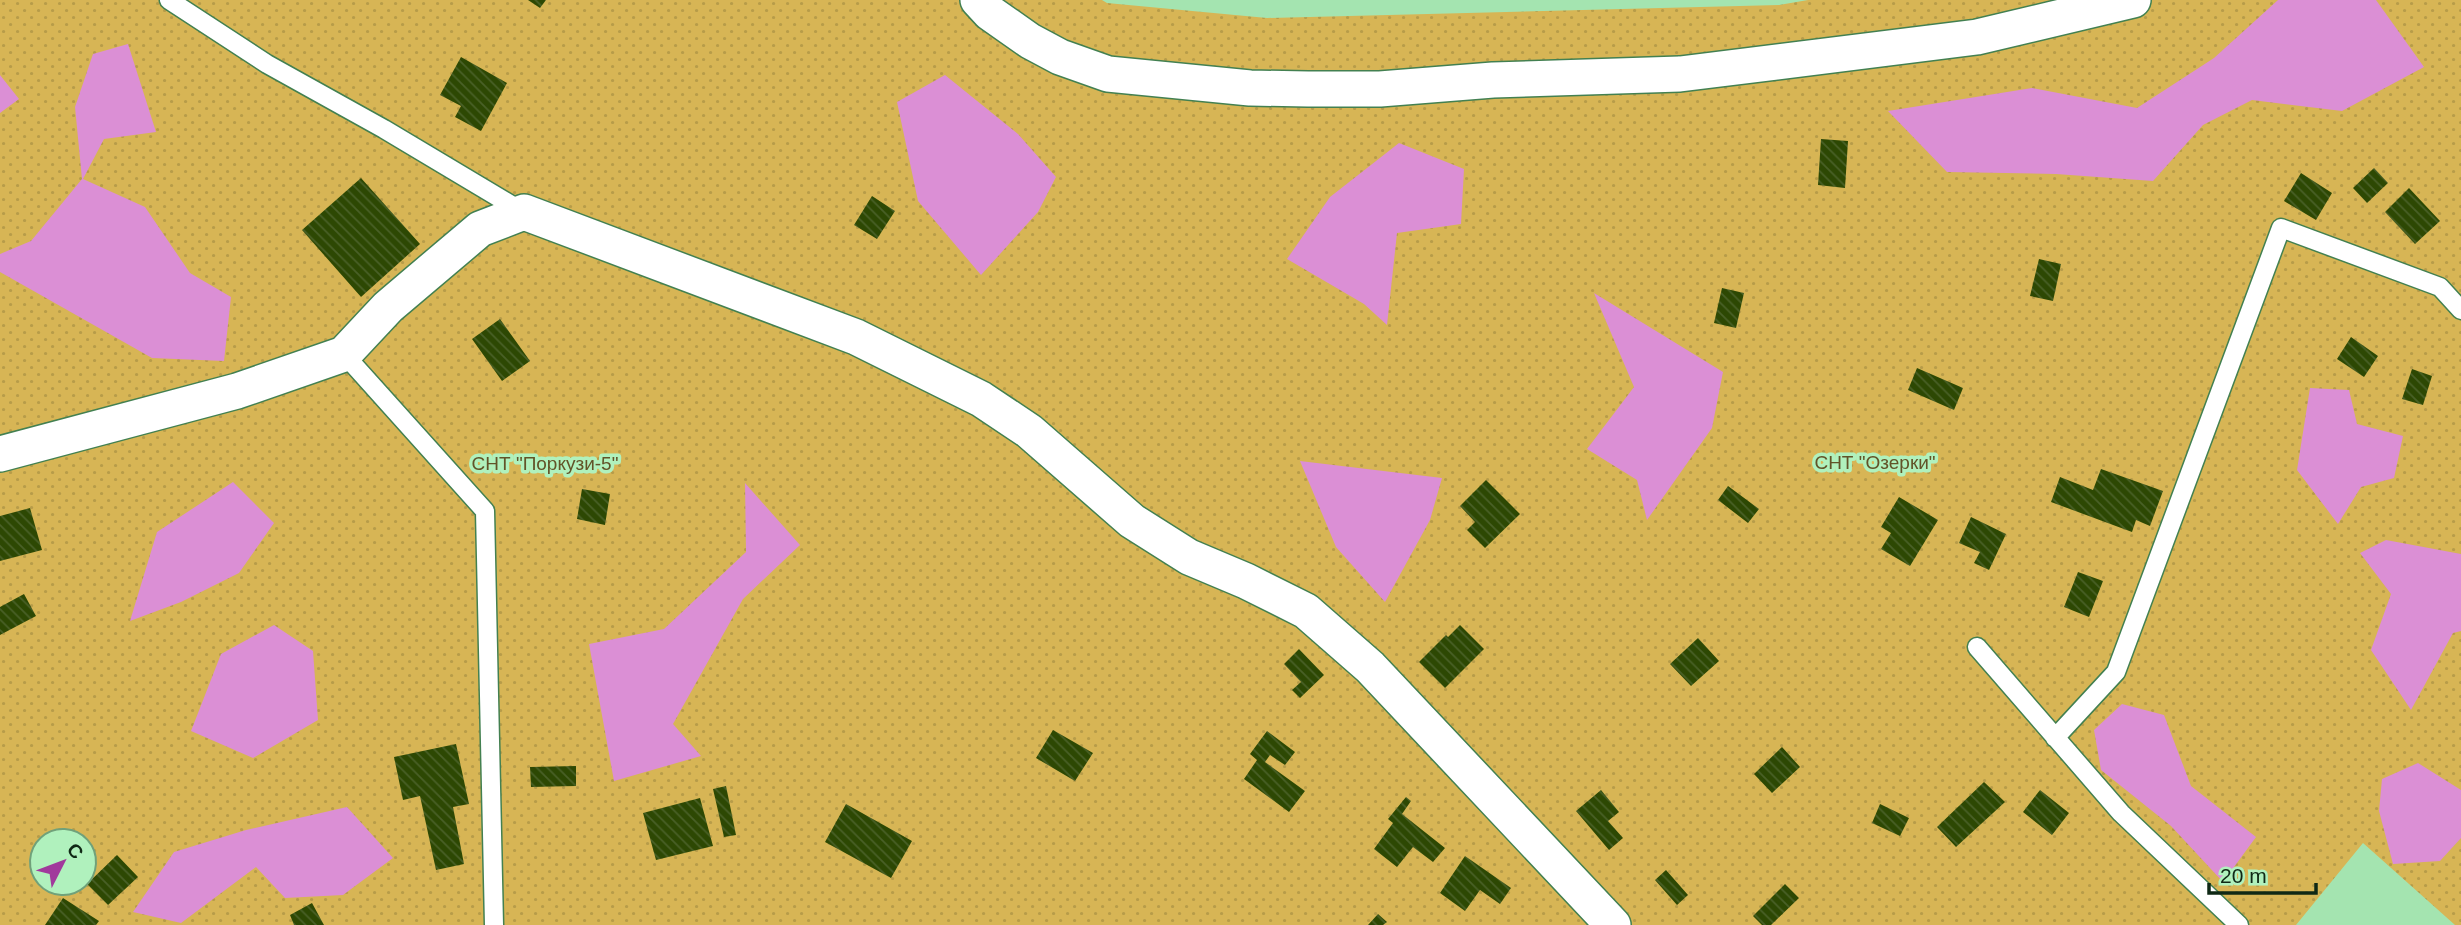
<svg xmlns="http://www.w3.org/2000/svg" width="2461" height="925" viewBox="0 0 2461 925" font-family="Helvetica,sans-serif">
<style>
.park{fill:url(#park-dots);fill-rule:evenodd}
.water{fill:#db8fd5}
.building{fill:url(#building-back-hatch)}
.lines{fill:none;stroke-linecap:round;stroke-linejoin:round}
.service-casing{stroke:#438051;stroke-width:21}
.minor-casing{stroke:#438051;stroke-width:38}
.service{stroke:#fff;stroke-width:18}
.minor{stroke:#fff;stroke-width:35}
.labels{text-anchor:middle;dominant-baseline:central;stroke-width:7;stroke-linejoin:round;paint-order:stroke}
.park-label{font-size:19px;fill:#625328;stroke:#b0f1bd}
</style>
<defs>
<pattern id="park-dots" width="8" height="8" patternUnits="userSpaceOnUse" patternTransform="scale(1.75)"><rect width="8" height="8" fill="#d7b555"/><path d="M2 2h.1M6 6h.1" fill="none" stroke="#b79c49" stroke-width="1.8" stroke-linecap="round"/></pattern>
<pattern id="building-back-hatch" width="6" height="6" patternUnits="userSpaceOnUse" patternTransform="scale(1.75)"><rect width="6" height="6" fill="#2d4803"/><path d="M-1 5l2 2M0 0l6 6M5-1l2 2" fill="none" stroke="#496027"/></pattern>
</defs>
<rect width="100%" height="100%" fill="#a4e4b0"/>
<path class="park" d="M0,0H1102L1107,3L1267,18L1779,5L1808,0H2461V925H2455L2363,843L2296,925H0ZM42,841H84V883H42Z"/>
<path class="water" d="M2278,0H2376L2424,67L2342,111L2252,100L2203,125L2153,181L2056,174L1947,172L1888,111L2032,88L2137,108L2214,58Z
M128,44L156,132L104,139L83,179L145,207L190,273L231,297L224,361L152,358L0,272V254L31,241L82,179L75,107L93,54Z
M0,75L19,99L0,113Z
M945,75L1018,134L1056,177L1038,212L981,275L918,201L897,102Z
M1399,143L1464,169L1461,224L1397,233L1387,325L1364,304L1287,259L1330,197Z
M1594,293L1723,372L1712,428L1647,520L1637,480L1587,449L1634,387Z
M2310,388L2349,390L2357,424L2403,436L2394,478L2361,487L2338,524L2297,470Z
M1300,461L1442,478L1430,520L1385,602L1336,547Z
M233,482L274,523L239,573L181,602L130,621L157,532Z
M745,483L800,545L743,599L673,724L701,756L614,781L589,644L664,629L746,552Z
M2386,540L2461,554V631L2453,633L2411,710L2371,650L2391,594L2360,553Z
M274,625L313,651L318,720L253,758L191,731L221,654Z
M2122,704L2164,715L2191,786L2256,837L2223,882L2171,826L2101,770L2094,730Z
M2418,763L2461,790V838L2440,861L2393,864L2379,811L2382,779Z
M347,807L393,858L343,895L285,898L256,867L181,923L133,912L174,852L246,830Z"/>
<path class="building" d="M528,0H546L540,8Z
M461,57L507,83L481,131L455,117L461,106L440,95Z
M1821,139L1848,141L1845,188L1818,185Z
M2374,168L2388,183L2367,203L2353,188Z
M2301,173L2332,193L2316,220L2284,201Z
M361,178L420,244L361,297L302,230Z
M2409,188L2440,221L2415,244L2385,212Z
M872,196L895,211L877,239L854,225Z
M2039,259L2061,264L2053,301L2030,296Z
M1722,288L1744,293L1736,328L1714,323Z
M500,319L530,361L502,381L472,339Z
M2351,337L2378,356L2364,377L2337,359Z
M1917,368L1963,388L1954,410L1908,390Z
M2412,369L2432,376L2423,405L2402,399Z
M2101,469L2163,491L2150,526L2136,520L2132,532L2051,502L2060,477L2093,490Z
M1486,480L1520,514L1485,548L1467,530L1475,522L1460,506Z
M1728,486L1759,509L1748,523L1718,500Z
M582,489L610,494L605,525L577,519Z
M1899,497L1938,520L1910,566L1881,549L1891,533L1881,527Z
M30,508L42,550L0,561V516Z
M1971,517L2006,534L1989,570L1974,563L1980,552L1959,543Z
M2078,572L2103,581L2089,617L2064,607Z
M24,594L36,616L0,635V607Z
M1460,625L1484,649L1445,688L1419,662L1446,635L1448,637Z
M1698,638L1719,661L1691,686L1670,664Z
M1299,649L1324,675L1300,698L1292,690L1301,682L1284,664Z
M1053,730L1093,753L1075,781L1036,758Z
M1267,731L1295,752L1285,765L1270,755L1265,762L1305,791L1289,812L1244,779L1257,760L1250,754Z
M456,744L469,804L453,807L464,864L436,870L420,796L403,800L394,757Z
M1782,747L1800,767L1772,793L1754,774Z
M576,766V786L531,787L530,767Z
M1984,782L2005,802L1956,847L1937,827Z
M726,786L736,835L724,837L713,789Z
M1601,790L1619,812L1608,821L1623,838L1609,850L1576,811Z
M2040,790L2069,813L2052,835L2023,812Z
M1406,797L1411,801L1402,814L1445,848L1433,862L1413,847L1397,867L1374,849L1393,823L1388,819Z
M700,798L713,846L656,860L643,813Z
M846,804L912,841L891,878L825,842Z
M1880,804L1909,818L1900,836L1872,823Z
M117,855L138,877L108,905L87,884Z
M1465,856L1511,888L1500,904L1480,890L1465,911L1440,893Z
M1666,870L1688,895L1677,905L1655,880Z
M1785,884L1799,898L1771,925H1762L1753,916Z
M63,898L99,921L96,925H45Z
M312,903L324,925H294L290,915Z
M1378,914L1387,922L1383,925H1368Z"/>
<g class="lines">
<g class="service-casing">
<path id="service" d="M169,0L267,64L384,129L523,212
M344,354L485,511L494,925
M1977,647L2121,813L2239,925
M2055,738L2116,672L2281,228L2440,287L2461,310"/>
</g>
<g class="minor-casing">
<path id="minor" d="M978,0L990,13L1030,41L1060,57L1108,74L1250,88L1308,89H1380L1493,80L1680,74L1977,37L2133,0
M0,454L237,391L344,354L388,307L480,229L524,212L856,337L981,399L1029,431L1132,521L1189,557L1246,581L1306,611L1370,667L1613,925"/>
</g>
<use href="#service" class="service"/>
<use href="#minor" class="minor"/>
</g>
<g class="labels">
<g class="park-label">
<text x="1875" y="462">СНТ "Озерки"</text>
<text x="545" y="463">СНТ "Поркузи-5"</text>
</g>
</g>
<g transform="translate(63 862) rotate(48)"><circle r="33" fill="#b0f1bd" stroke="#70a17a" stroke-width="2"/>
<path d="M0-5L12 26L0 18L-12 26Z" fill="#a1399c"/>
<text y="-10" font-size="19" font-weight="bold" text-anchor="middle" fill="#0f2815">С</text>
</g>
<path d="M2209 883v10h107v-10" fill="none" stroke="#0f2815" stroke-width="3.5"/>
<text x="2220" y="883" font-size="21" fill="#0f2815" stroke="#b0f1bd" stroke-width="5" paint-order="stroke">20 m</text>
</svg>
